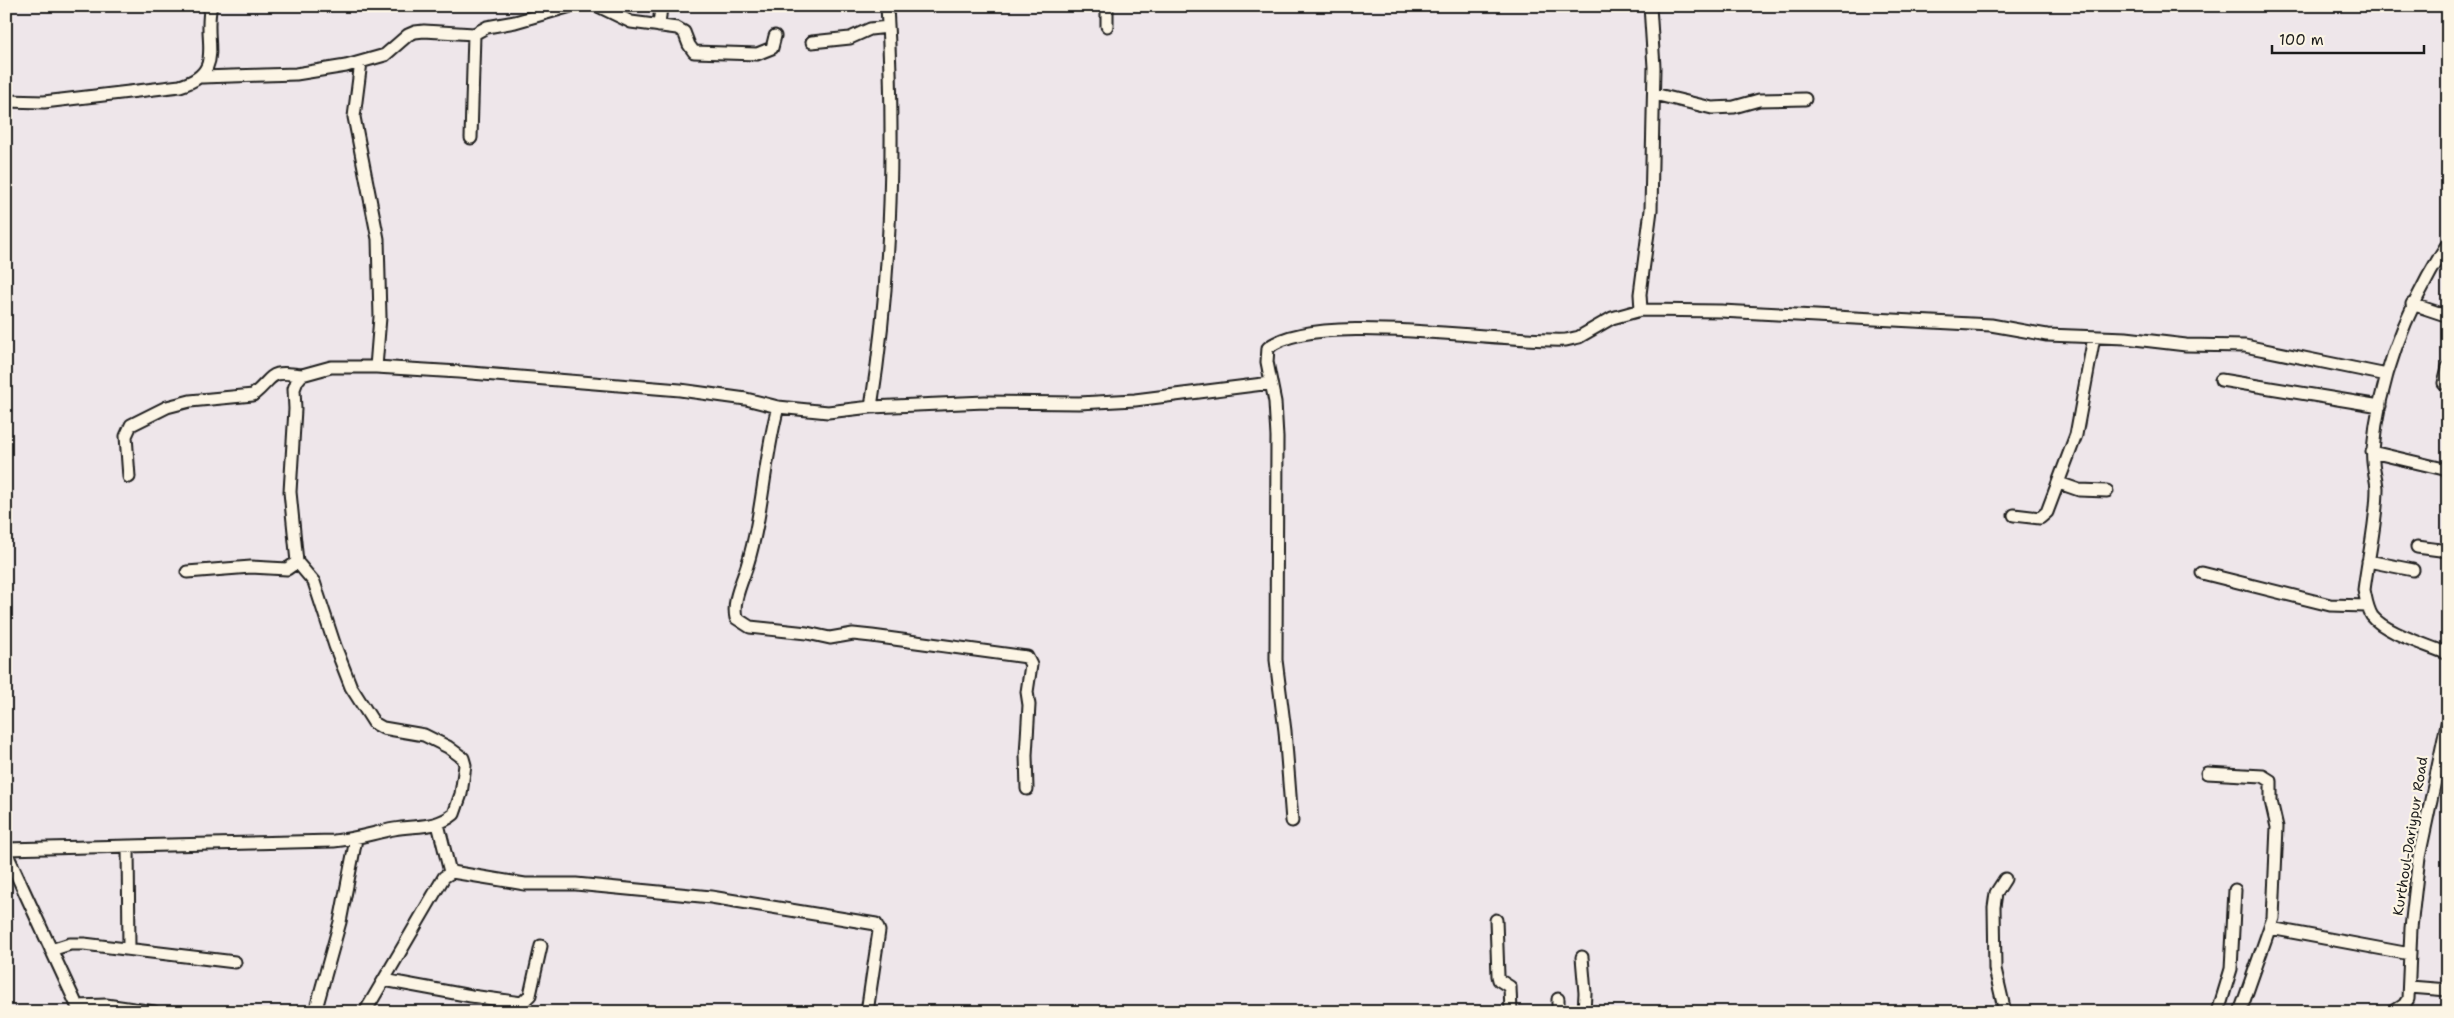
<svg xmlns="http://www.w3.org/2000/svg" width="2454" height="1018" viewBox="0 0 2454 1018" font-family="'Shantell Sans',sans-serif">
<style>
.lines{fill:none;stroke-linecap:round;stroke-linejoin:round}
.minor-casing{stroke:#1c1c1c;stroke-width:15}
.minor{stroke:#fcf5e5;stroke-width:11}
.labels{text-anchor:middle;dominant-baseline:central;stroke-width:4.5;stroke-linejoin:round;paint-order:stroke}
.street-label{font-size:14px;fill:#1c1c1c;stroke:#fcf5e5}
</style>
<rect width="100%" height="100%" fill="#eee6ea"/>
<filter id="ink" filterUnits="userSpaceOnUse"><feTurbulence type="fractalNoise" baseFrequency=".02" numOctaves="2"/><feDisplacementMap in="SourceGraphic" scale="10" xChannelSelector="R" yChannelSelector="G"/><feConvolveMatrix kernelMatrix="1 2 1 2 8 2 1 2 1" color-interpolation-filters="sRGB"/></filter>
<g filter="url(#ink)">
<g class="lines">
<g class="minor-casing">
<path id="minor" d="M598,6L631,22L677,28L684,32L689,45L694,52L757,54L772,48L775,36
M659,26L661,6
M1107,26V6
M812,42L850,38L870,29L888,27
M361,62L354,117L378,239L380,317L376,367
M202,77L296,74L346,66L385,55L408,35L415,32L424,31L474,34L487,27L515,22L571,6
M1654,94L1712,108L1734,107L1759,100L1805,99
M6,101L44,102L180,86C227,72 202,41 211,6
M471,138L474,34
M2448,243C2408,306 2379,375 2373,450C2371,463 2376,475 2377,488C2377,521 2368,557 2364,590C2366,599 2367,608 2372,616C2385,633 2428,645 2448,654
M2412,304L2448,316
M1641,310L1640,294L1651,210L1654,67L1650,6
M2221,380L2380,406
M2444,383L2448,367
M778,407C764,459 763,514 747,566C742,582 732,601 736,618L750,627L807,633L830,638L853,634L872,636L1027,657L1031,665L1027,692L1029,705L1026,755L1027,789
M871,407C892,275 895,139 887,6
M2372,452L2448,470
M129,477L126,436L131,425L167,407L190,401L253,395C276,376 267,370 302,375
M2059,483L2079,490L2107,491
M2014,515L2040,518L2047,512L2076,435L2094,337
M2417,547L2448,551
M2368,561L2413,570
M187,572L251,567L287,569L297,562L290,492L295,409L294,389L297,381L302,375L331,367H376L459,372L680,390L746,399L778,407L828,412L871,407L985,402L1079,403L1135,400L1271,383
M2202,573L2330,605L2367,606
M2207,773L2263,776L2271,781V801L2277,827L2273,918L2240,1012
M1292,821L1285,731L1276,660L1277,437L1275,402L1267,362L1268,348C1312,310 1503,343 1566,340L1579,337L1612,318L1641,310L1721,311L1991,325L2047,335L2126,338L2186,345L2245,346L2387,375
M438,824L450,872
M128,847L129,948
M6,849L334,841C356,839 373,833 394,829C416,825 436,829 454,814L461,794L465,765L463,758L448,747L424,735L383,728L374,723L351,687L335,646L314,582L297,562
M6,852L80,1012
M2005,879L1996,893L1994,907L1995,969L2005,1012
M1496,920L1498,976L1499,980L1510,987L1511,1012
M2270,928L2410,954
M51,950L70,944H84L235,962
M1582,957L1585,993L1584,1012
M384,980L471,996L522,1003L530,995L541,946
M2410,987L2448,990
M77,1006L106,1005L154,1012
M315,1012L340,922L356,839
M365,1012L444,877L452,872L525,884H576L711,897L876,924L879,931L867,1012
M1558,1012V999
M2218,1012L2231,969L2235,890
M2393,1012L2404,1005L2408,999L2411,928L2419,857L2448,719"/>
</g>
<use href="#minor" class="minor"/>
</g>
</g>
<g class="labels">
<g class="street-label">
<text transform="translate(2410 836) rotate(-81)">Kurthoul-Dariypur Road</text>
</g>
</g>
<rect width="2454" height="1018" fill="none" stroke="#fcf5e5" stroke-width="25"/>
<rect x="12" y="12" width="2429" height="993" fill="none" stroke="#1c1c1c" stroke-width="2" filter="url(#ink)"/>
<path d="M2272 45v8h152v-8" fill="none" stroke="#1c1c1c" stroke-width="2.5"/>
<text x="2279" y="45" font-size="15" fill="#1c1c1c" stroke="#fcf5e5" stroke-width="4" paint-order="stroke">100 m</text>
</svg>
